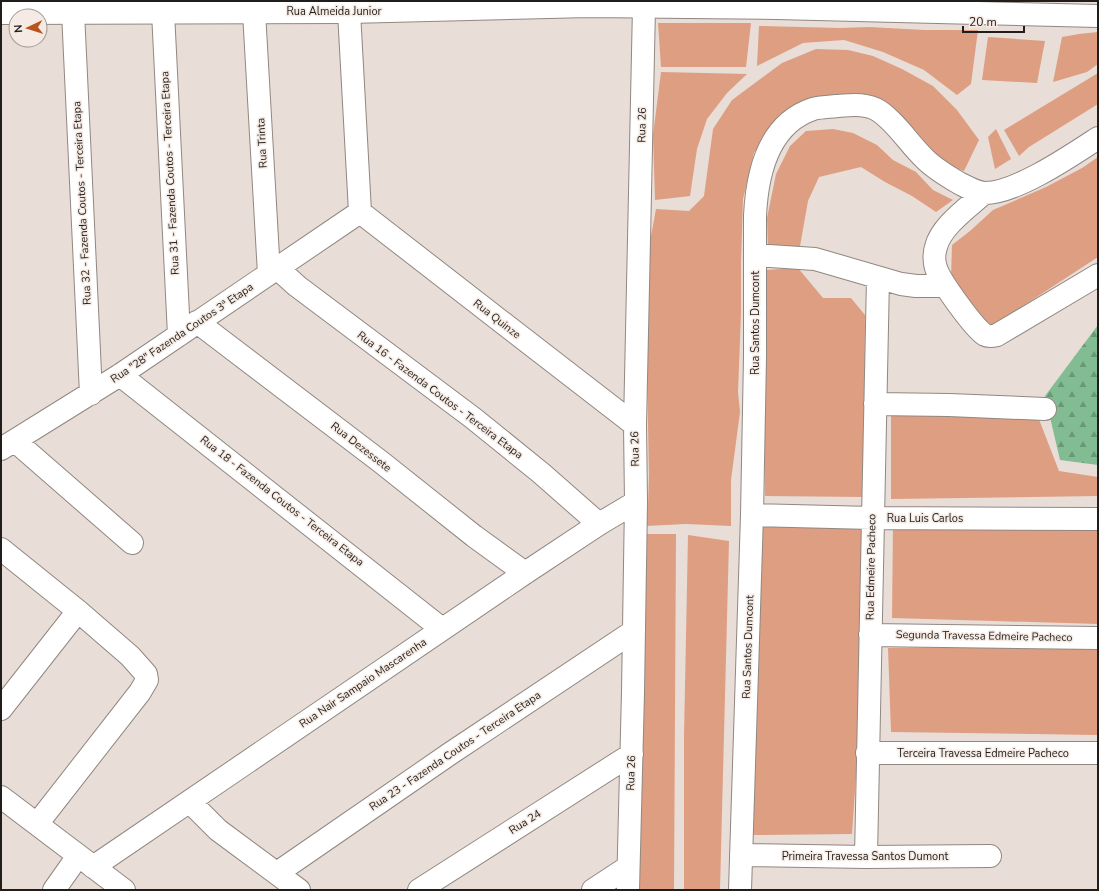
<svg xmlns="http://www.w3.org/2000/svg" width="1099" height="891" viewBox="0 0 1099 891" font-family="'Nunito Sans',sans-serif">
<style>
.forest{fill:url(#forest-firs)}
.building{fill:#de9e82}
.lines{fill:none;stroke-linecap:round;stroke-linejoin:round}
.minor-casing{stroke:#918781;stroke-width:24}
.major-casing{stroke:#918781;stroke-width:24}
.minor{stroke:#fff;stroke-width:22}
.major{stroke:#fff;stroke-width:22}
.labels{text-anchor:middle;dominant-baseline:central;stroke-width:3;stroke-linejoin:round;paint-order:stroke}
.street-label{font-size:11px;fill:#211d1a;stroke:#f5ebe4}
</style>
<defs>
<pattern id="forest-firs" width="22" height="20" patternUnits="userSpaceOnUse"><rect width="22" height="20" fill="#81bc92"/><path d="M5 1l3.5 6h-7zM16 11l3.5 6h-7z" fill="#699876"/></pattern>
</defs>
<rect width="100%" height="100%" fill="#e8ddd7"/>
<path class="forest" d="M1098,325V465L1060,460L1045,396Z"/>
<path class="building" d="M658,23H751L746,67H661Z
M759,26L840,28L869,27L925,30H978L971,84L957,95L924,70L883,52L844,40L803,43L757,66Z
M1098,32V64L1087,72L1053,82L1062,37L1079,34Z
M988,37L1045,41L1037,83L982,80Z
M816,49L848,50L873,56L902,69L933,86L957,110L979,140L964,171L932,159L897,116L808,104L776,119L754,153L743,199L741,262V313L738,392L740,412L731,480V526L686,524L645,526L648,506L649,475L646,323L650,278L649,247L656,209L689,211L704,196L713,129L732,100L782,63Z
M661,72L747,74L727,93L707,119L697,149L690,196L655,200L653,135Z
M1098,73V104L1029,147L1019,156L1004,130Z
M833,129L853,133L877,145L893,160L916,172L933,190L953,200L936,212L912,196L885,182L861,167L819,177L808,201L799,252H768L767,218L776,174L790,146L806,131Z
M996,129L1011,159L995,169L988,137Z
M1098,157V257L986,330L951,278L952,245L970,231L993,210L1046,187L1082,168Z
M798,268L823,298H851L865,315L864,497L765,496L764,270Z
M1035,409L1059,471L1098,477V496L891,499V412Z
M893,522H1098V624L892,618Z
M760,523L864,527V659L852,834L753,835L755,674Z
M644,534H676L674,890H637Z
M688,535L729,541L720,890H684V736Z
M1098,646V735L891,732L888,648Z"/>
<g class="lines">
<g class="minor-casing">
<path id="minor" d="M776,8L1098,16
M73,12L91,394
M163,12L179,335
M254,12L269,274
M349,12L360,212
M984,193C969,207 941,226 936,247C934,253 934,262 936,268C940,281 974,328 985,335C989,337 993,336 997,335L1098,275
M360,212L507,326L635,425
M755,255L815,259L901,284L916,286H945
M277,268L297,286L473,418L541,473L599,524
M197,322L381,462L474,536L525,573
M120,375L442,629
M875,404L949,405L1045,409
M15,441L132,543
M1,449L120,375L360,212
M752,515L872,518L1098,519
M1,549L78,611L130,656L146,674L147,680L140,692L37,824
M870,635L1098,638
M1,709L78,611
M867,753H1098
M1,797L124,890
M190,802L218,830L299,890
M741,855L866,857L990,856
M866,857L878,278
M93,867L525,573L599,524L636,502
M277,873L451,753L634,631
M54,890L78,856
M419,890L632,754
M593,890L628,867
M628,890L633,692L636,502L635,425L644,7
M740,890L752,515L755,357V216C757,173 768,124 813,109C821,107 830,107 837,106C851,105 867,103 879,111C897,123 909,144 925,159C935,169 947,176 959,183C967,187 975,192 984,193C1015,194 1072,155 1098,138"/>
</g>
<g class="major-casing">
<path id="major" d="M1,13L349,12L589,6L776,8V1"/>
</g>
<use href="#minor" class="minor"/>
<use href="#major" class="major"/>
</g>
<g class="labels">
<g class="street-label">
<text x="334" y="11">Rua Almeida Junior</text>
<text transform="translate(642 125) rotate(-89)">Rua 26</text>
<text transform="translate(262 143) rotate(-93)">Rua Trinta</text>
<text transform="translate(170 173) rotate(-93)">Rua 31 - Fazenda Coutos - Terceira Etapa</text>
<text transform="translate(82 203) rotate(-93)">Rua 32 - Fazenda Coutos - Terceira Etapa</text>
<text transform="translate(497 319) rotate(38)">Rua Quinze</text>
<text transform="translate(755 323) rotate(-90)">Rua Santos Dumcont</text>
<text transform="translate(182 333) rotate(-34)">Rua "28" Fazenda Coutos 3ª Etapa</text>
<text transform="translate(440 395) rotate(37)">Rua 16 - Fazenda Coutos - Terceira Etapa</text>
<text transform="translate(361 447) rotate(38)">Rua Dezessete</text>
<text transform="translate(635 449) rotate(-91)">Rua 26</text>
<text transform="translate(282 501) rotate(38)">Rua 18 - Fazenda Coutos - Terceira Etapa</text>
<text x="925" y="518">Rua Luis Carlos</text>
<text transform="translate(871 567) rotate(-89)">Rua Edmeire Pacheco</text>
<text transform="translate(984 636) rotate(1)">Segunda Travessa Edmeire Pacheco</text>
<text transform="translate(748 647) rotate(-88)">Rua Santos Dumcont</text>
<text transform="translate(363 683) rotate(-34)">Rua Nair Sampaio Mascarenha</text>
<text transform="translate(455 751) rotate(-34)">Rua 23 - Fazenda Coutos - Terceira Etapa</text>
<text x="983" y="753">Terceira Travessa Edmeire Pacheco</text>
<text transform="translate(631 773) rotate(-88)">Rua 26</text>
<text transform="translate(525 822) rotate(-33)">Rua 24</text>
<text x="865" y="856">Primeira Travessa Santos Dumont</text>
</g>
</g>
<rect width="1099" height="891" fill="none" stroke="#211d1a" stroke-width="4"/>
<g transform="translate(28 28) rotate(266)"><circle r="19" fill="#f5ebe4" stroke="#a09993"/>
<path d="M0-3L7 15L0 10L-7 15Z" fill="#b8551f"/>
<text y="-6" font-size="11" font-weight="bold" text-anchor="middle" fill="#211d1a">N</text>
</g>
<path d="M963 26v6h61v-6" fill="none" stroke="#211d1a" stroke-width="2"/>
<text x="969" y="26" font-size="12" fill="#211d1a" stroke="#f5ebe4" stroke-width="3" paint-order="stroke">20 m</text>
</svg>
